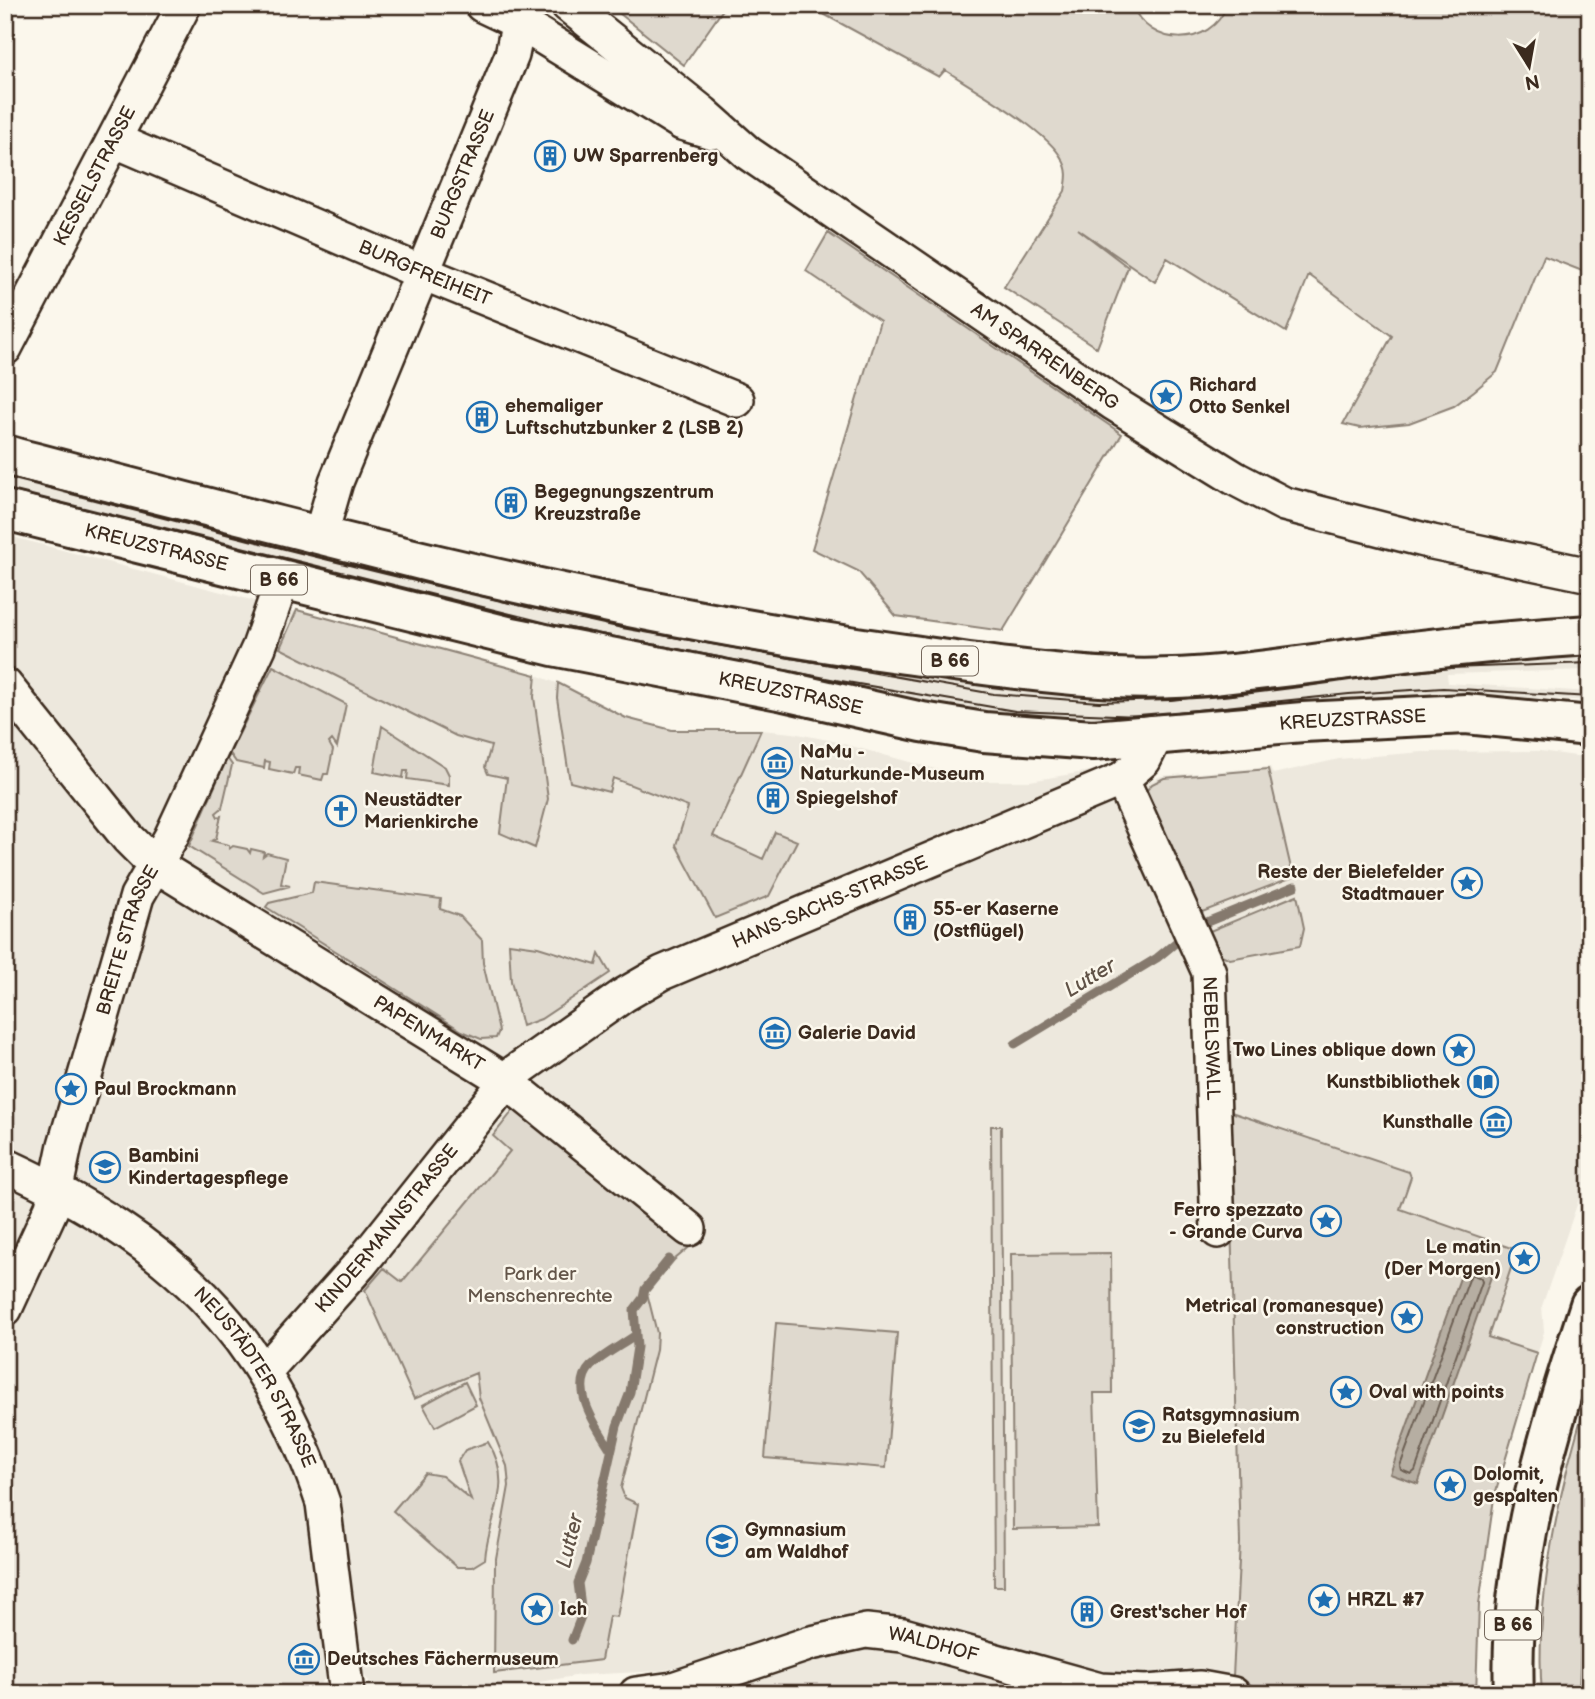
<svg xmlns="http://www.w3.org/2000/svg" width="1595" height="1699" viewBox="0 0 1595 1699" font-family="'Balsamiq Sans',sans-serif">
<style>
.built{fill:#ede8dd}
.green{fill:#dfd9ce;stroke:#8d8276;stroke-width:2}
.water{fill:#b6aea2;stroke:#85796d;stroke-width:2}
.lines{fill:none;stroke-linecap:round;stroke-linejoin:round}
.shore{stroke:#6c5f53;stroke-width:2}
.stream{stroke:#85796d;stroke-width:9}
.street-casing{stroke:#3b2a1e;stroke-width:38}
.primary-casing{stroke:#3b2a1e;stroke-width:44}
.street{stroke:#fbf7ec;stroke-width:33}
.primary{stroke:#fbf7ec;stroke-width:38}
.tram{stroke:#3b2a1e;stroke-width:2}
.labels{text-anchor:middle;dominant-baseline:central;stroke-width:5;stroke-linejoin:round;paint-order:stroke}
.shield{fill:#fbf7ec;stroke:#75685c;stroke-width:2}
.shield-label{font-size:18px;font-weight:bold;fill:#3b2a1e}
.poi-label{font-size:19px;font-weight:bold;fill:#3b2a1e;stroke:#fbf7ec;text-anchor:start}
.street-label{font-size:19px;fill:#3b2a1e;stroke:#fbf7ec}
.park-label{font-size:19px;fill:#64564a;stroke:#fbf7ec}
.water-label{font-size:21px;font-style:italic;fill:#605246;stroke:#fbf7ec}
</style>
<rect width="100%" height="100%" fill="#fbf7ec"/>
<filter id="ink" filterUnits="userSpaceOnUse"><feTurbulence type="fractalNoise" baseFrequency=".0143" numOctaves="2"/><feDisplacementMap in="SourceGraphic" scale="14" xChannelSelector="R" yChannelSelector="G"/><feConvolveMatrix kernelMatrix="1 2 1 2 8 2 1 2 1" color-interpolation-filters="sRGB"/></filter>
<g filter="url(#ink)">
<path class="built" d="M5,468L979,677L978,684L1003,688L1005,681L1590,657V670L1447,674L1448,683L1590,692V701L1450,693L1093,727L975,711L974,719L601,642L5,495Z
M5,535L536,675L572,689L598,706L650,725L693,732L761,730L793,733L833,741L979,781H1030L1096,770L1139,792L1150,781L1161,776L1270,767L1273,774L1339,759L1423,752L1540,751L1590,758V1167L1542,1306L1544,1332L1494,1498L1479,1604L1476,1694H1263L1244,1680L1233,1676L1195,1673L1138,1680L822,1631L662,1671L580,1675L517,1686L386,1687L371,1683L361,1673L329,1674L317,1688L280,1694H5Z
M874,1643L1068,1694H705L744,1675Z"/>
<path class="green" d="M609,5H726L684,65Z
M807,5H1132C1149,48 1211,49 1227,5H1590V274L1544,256L1497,372L1474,391L1454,406L1409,423L1360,428L1343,424L1392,336L1309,275L1286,332L1167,258L1155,282L1078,229L1128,267L1097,348L1004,287L1065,191C1067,179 1069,170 1062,159C1047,130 974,89 945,70L939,77Z
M828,233L1122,434L1003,631L896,616L858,571L812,549L880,321L806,271Z
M297,610L536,675L534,697L548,799L535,848L500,833L507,778L488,774L485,767L491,746L456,736L280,648Z
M273,666L346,704L337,747L332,740L329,743L333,750L328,774H324L322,780L298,775L299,768H295L293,774L269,769L270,762L265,761L264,768L236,762L231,755L227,758L232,765L222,808L216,813L218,817L221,816L216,839L212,841L229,845V849L233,846L247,849L250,853L251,849L264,852L263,856L267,853L286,858L281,884L290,886L264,893L189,846L227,758Z
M558,683L626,718L672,730H761L713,836L763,859L775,832L797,841L769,896L715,918L676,845L688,807L613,778L609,792L570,782L557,698Z
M382,726L445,767L449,775V785L407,779L408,771H404L403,778L374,772Z
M1268,769L1293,877L1197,914L1141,797L1152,784L1164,778Z
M314,882L441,899L440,909L460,916L482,940L483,963L499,1031L496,1038L481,1039L462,1031L266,907L269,903L312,893Z
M1297,895L1304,928L1300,946L1230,959L1215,952L1205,933Z
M509,943L538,947L596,965L599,954L610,973L541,1019L522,1026L511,981Z
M516,1107L699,1239L674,1260L647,1293L657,1333L656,1350L621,1488L625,1498L638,1504L617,1617L609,1616L601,1660L494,1673L495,1564L509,1486L507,1466L479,1398L476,1373L414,1399L365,1290L384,1268L402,1282L510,1151L493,1136Z
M1228,1111L1409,1172L1411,1177L1400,1209L1517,1250L1488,1337L1537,1353L1494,1498L1479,1604L1476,1694H1263L1244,1680L1233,1676L1240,1542Z
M991,1126H1001L1004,1586H994Z
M1111,1253L1112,1393H1094L1098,1527L1013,1529L1011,1254Z
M776,1323L897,1333L886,1468L765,1458Z
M465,1382L476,1405L435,1427L423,1405Z
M1590,1391V1533L1583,1586L1579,1694H1542C1534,1603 1561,1477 1590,1391Z
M488,1442C516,1487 488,1515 485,1559L472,1567H457L393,1511L425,1473L442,1476L471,1500L458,1461L465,1450Z"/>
<path class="water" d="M1465,1264L1492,1274L1418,1484L1390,1474Z"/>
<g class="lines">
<path class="shore" d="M1471,1274L1481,1278L1482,1282L1415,1471L1411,1474L1401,1470L1400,1466Z"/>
<path class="stream" d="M1202,924L1295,886
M1015,1044L1157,958L1179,940
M611,1450C599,1430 568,1389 591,1366C604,1354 622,1345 636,1335
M572,1640L582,1614L578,1583L586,1563L617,1426L630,1392L637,1347L634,1310L643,1298L645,1289L669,1259"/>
<g class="street-casing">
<g id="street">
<path d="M482,5L520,23L682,123L712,132"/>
<path id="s1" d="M568,5L703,113L748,153L1113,403L1236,479L1284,504L1432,542L1590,575"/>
<path id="s2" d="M116,141L423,273L737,400"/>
<path id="s3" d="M5,348L184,5"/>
<path id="s4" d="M320,537L336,482L512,55L522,5"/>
<path id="s5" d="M5,685L128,838L154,864L506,1081L689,1229"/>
<path id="s6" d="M1122,779L1209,972L1218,1231"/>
<path id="s7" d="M5,1165C169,1241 265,1328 323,1503L347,1694"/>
<path id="s8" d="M5,1309L52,1207L65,1145L137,896L171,837L259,647L282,581"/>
<path id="s9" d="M264,1372L362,1262L512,1074L624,995L662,973L1122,779L1144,760L1156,736"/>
<path id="s10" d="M636,1694L673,1689L811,1643L866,1631L903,1635L1100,1690L1146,1692L1200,1688L1233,1694"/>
</g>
</g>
<g class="primary-casing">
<g id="primary">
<path d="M5,455C301,532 595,612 898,653C970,663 1042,674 1115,678C1198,682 1282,668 1364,657C1439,647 1514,640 1590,635"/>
<path id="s11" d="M5,510L553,646L784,691L922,722L984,732L1093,740L1303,722L1466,714L1590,726"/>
<path d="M1514,1694C1508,1559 1549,1432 1590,1305"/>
</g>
</g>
<use href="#street" class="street"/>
<use href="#primary" class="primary"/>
<path class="tram" d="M5,476L518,605L622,628L994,694L1099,702L1171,700L1450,668L1590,663
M5,489L514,617L841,681L1015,711L1139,716L1349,694L1443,688L1590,697"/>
</g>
</g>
<defs>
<g id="building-ring" transform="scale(1.575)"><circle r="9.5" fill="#fbf7ec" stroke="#1f6fb2" stroke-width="1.5"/><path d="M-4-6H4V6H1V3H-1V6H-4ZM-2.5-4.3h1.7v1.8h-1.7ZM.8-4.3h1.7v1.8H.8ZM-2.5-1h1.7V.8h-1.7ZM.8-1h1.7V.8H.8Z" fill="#1f6fb2"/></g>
<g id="sight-ring" transform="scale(1.575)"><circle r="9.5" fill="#fbf7ec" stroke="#1f6fb2" stroke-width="1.5"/><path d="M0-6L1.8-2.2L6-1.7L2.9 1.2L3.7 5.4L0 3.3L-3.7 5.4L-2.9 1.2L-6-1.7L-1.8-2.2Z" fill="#1f6fb2"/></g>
<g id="museum-ring" transform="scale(1.575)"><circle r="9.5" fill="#fbf7ec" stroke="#1f6fb2" stroke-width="1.5"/><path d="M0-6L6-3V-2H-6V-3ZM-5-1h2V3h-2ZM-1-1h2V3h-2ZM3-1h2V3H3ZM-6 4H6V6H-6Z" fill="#1f6fb2"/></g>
<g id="church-ring" transform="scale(1.575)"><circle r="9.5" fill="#fbf7ec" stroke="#1f6fb2" stroke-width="1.5"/><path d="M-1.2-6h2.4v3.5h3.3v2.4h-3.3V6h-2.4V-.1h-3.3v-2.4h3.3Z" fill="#1f6fb2"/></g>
<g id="library-ring" transform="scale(1.575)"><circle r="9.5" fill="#fbf7ec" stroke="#1f6fb2" stroke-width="1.5"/><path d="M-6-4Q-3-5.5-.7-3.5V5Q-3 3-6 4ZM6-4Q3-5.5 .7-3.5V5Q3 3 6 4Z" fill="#1f6fb2"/></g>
<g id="school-ring" transform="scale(1.575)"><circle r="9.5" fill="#fbf7ec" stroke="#1f6fb2" stroke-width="1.5"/><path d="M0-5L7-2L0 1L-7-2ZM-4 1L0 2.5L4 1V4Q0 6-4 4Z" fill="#1f6fb2"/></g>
</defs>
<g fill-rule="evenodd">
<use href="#building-ring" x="550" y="156"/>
<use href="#sight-ring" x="1166" y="396"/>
<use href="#building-ring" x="482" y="417"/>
<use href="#building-ring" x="511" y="503"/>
<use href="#museum-ring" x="777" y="763"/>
<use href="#building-ring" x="773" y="798"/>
<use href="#church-ring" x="341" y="811"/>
<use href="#sight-ring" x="1467" y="883"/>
<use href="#building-ring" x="910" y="920"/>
<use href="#museum-ring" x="775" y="1033"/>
<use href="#sight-ring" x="1459" y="1050"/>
<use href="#library-ring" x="1483" y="1082"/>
<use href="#sight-ring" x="71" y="1089"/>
<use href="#museum-ring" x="1496" y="1122"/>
<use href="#school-ring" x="105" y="1167"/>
<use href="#sight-ring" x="1326" y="1221"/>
<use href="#sight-ring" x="1524" y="1258"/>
<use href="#sight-ring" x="1407" y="1317"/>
<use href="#sight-ring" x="1346" y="1392"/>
<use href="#school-ring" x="1139" y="1426"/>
<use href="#sight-ring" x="1450" y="1485"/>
<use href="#school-ring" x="722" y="1541"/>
<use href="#sight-ring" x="1324" y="1600"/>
<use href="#sight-ring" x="537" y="1609"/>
<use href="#building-ring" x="1087" y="1612"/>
<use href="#museum-ring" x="304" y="1659"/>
</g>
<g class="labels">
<g class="shield">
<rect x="251" y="565.5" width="56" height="29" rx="5"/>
<rect x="922" y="646.5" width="56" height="29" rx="5"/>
<rect x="1485" y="1610.5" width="56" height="29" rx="5"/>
</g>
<g class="shield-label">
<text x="279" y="580">B 66</text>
<text x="950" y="661">B 66</text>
<text x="1513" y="1625">B 66</text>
</g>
<g class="poi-label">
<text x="573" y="156">UW Sparrenberg</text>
<text x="1189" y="385">Richard<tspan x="1189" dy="22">Otto Senkel</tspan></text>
<text x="505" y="406">ehemaliger<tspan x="505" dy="22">Luftschutzbunker 2 (LSB 2)</tspan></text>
<text x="534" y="492">Begegnungszentrum<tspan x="534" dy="22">Kreuzstraße</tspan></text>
<text x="800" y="752">NaMu -<tspan x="800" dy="22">Naturkunde-Museum</tspan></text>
<text x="796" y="798">Spiegelshof</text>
<text x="364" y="800">Neustädter<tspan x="364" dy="22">Marienkirche</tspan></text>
<text x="1444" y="872" text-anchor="end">Reste der Bielefelder<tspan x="1444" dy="22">Stadtmauer</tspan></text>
<text x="933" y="909">55-er Kaserne<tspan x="933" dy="22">(Ostflügel)</tspan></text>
<text x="798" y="1033">Galerie David</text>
<text x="1436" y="1050" text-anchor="end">Two Lines oblique down</text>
<text x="1460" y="1082" text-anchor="end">Kunstbibliothek</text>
<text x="94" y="1089">Paul Brockmann</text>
<text x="1473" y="1122" text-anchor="end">Kunsthalle</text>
<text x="128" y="1156">Bambini<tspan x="128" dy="22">Kindertagespflege</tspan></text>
<text x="1303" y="1210" text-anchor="end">Ferro spezzato<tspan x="1303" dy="22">- Grande Curva</tspan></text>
<text x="1501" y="1247" text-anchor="end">Le matin<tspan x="1501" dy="22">(Der Morgen)</tspan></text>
<text x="1384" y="1306" text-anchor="end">Metrical (romanesque)<tspan x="1384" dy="22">construction</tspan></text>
<text x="1369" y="1392">Oval with points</text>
<text x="1162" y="1415">Ratsgymnasium<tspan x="1162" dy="22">zu Bielefeld</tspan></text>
<text x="1473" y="1474">Dolomit,<tspan x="1473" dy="22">gespalten</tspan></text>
<text x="745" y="1530">Gymnasium<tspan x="745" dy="22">am Waldhof</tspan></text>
<text x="1347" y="1600">HRZL #7</text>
<text x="560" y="1609">Ich</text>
<text x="1110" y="1612">Grest'scher Hof</text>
<text x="327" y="1659">Deutsches Fächermuseum</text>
</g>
<g class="street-label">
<text stroke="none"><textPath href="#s4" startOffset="390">BURGSTRASSE</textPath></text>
<text stroke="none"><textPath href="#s3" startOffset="194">KESSELSTRASSE</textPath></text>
<text stroke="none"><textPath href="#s2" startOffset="336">BURGFREIHEIT</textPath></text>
<text stroke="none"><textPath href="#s1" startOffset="593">AM SPARRENBERG</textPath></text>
<text stroke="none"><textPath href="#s11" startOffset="156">KREUZSTRASSE</textPath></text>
<text stroke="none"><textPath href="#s11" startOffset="807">KREUZSTRASSE</textPath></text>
<text stroke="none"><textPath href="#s11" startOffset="1374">KREUZSTRASSE</textPath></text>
<text stroke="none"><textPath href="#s9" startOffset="751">HANS-SACHS-STRASSE</textPath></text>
<text stroke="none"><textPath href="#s8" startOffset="390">BREITE STRASSE</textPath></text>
<text stroke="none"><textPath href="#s5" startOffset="556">PAPENMARKT</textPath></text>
<text stroke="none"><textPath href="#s6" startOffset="278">NEBELSWALL</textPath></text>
<text stroke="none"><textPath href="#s9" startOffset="189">KINDERMANNSTRASSE</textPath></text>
<text stroke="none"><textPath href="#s7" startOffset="336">NEUSTÄDTER STRASSE</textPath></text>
<text stroke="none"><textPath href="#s10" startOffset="308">WALDHOF</textPath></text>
</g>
<g class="park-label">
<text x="540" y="1274">Park der<tspan x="540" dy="22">Menschenrechte</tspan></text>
</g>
<g class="water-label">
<text transform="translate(1090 978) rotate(-31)">Lutter</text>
<text transform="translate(570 1541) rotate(-76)">Lutter</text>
</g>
</g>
<rect width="1595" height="1699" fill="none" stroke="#fbf7ec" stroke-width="28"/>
<rect x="14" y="14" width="1567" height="1671" fill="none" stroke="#3b2a1e" stroke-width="2.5" filter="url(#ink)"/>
<g transform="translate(1529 66) rotate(169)" stroke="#fbf7ec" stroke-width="5" paint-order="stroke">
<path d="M0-5L12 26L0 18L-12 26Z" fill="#3b2a1e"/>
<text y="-10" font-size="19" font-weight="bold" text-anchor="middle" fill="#3b2a1e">N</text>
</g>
</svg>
